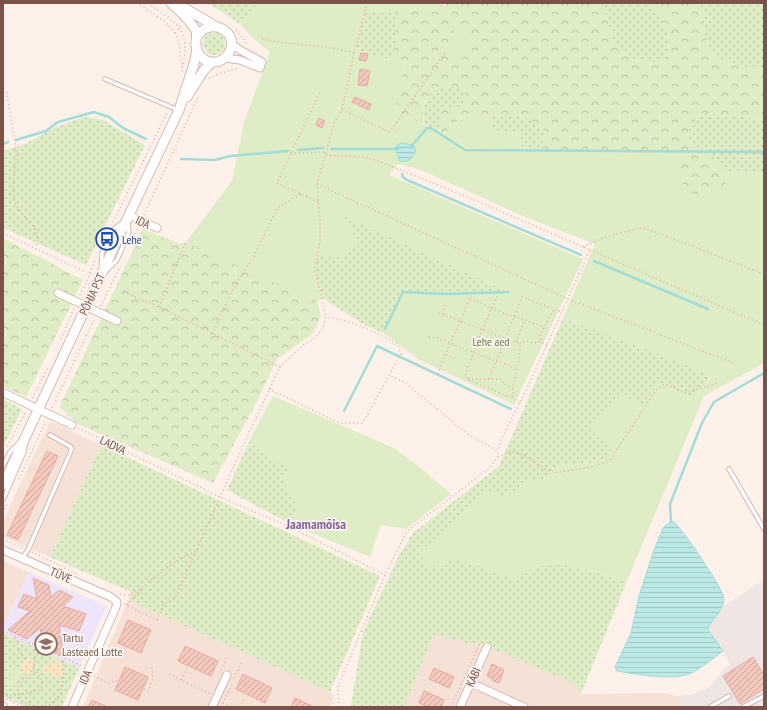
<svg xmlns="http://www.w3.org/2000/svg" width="767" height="710" viewBox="0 0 767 710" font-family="'PT Sans Narrow',sans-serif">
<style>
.residential{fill:#f6e1d7}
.industrial{fill:#efe5e2}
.education{fill:#eee5fb}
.grass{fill:url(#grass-dots)}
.forest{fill:url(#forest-crowns)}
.sand{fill:url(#sand-dots)}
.garden{fill:#deedc6}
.water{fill:url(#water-rules);stroke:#a1dcd8}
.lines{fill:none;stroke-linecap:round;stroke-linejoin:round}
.stream{stroke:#a1dcd8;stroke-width:2.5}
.building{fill:url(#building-hatch);stroke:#e9aa9e}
.service-casing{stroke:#d4b8b0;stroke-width:5.5}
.minor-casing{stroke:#d4b8b0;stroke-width:9}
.tertiary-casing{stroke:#d4b8b0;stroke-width:11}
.path{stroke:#dbaba1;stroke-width:1.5;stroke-dasharray:1 3;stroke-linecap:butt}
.service{stroke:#fff;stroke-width:3.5}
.minor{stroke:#fff;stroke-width:7}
.tertiary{stroke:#fff;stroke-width:9}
.labels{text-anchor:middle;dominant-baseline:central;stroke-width:3.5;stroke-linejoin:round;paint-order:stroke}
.street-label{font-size:12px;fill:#7b514a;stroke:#fff6f1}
.transit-label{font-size:12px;fill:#164399;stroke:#fff6f1;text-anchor:start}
.park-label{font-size:12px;fill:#5e7b3e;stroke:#fff6f1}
.education-label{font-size:12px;fill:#785e54;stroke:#fff6f1;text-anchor:start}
.quarter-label{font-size:14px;font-weight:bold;fill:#7f669e;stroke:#fff6f1}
</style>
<defs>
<pattern id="grass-dots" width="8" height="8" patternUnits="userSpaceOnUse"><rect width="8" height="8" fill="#deedc6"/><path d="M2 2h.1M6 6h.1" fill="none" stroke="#b9c2a3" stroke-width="1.8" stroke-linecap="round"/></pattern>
<pattern id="forest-crowns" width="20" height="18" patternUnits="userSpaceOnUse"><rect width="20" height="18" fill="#deedc6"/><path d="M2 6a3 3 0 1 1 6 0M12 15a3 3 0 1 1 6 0" fill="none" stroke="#b9c2a3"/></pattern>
<pattern id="sand-dots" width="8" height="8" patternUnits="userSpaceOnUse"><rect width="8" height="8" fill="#ffe4c2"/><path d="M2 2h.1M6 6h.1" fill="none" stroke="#dec5a8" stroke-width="1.8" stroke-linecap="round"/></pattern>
<pattern id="water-rules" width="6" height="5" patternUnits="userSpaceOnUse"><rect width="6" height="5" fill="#bbeae6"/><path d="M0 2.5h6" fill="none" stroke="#a4cac7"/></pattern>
<pattern id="building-hatch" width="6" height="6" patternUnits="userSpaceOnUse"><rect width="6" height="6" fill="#f5c9bf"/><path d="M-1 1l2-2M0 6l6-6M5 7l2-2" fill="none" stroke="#cba69d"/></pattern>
</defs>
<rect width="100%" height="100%" fill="#fef1e9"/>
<path class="residential" d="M50,421L101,445L50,557L3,537V521Z
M3,561L29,572L3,626Z
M128,600L334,694L329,707H83Z
M434,635L462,641L470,645L476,642L494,649L575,684L581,694L663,693L678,696L683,707H404Z"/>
<path class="industrial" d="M764,580V707H683L678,696L693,694L710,687L723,669L730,665L723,651L710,634L708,630L709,626L723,606Z"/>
<path class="education" d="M29,572L107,606L61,707H26L3,696V626Z"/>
<path class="grass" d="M208,3H258L240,24Z
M604,3H652L665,23L669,43L667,58L657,63L632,60L614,46L606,14Z
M698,3H764V70C742,68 728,64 709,52L705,33L704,14Z
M395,11V47L392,60L355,50L365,12Z
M203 44a11 11 0 1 1 22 0a11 11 0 1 1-22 0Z
M454,86L465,90V101L457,108H447L439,123L440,131L424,124L423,109L427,96L438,87Z
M703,113L732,115L757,119L764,118V174L749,172L723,171L711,153L695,147L687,136L689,127Z
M502,114C520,116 532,115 544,131L542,150H522L520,133L492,130L489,115Z
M84,117L103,120L145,145L86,265L3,228V151L25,144L56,127Z
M341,214L508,292L446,294L404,292L383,333L366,326L322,298L315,269L317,255Z
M563,318L650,350L712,376L693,399L660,383L611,450L600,462L559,466L546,479L525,482L504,499L489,490L455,522L431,569L456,558L516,579L537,566L561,563L627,581L581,694L575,684L476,642L470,645L462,641L434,635L404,707H350L352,699L363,632L400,553L413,533L499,466Z
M3,399L22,409L3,447Z
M249,441C260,452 272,459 286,466L287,470L285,479L298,504L292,525L227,490Z
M101,445L380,576L330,692L128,600L131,592L50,557Z
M3,633L79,668L62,707H26L3,696Z"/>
<path class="forest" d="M436,3L445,6L447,3H604L606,14L614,46L632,60L657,63L666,58C671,32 666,24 652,3H698L704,14L705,33L709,52C728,64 742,68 764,70V118L757,119L732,115L703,113L689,127L687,136L695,147L711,153L723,171L726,185L699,195L684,193L678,151L542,150L544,131C528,111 504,114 481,115C475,116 468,115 463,117C456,119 450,128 445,134L440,131L439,123L442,111L447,108H457L465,101V90C446,83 427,85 423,108C422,113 423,119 424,124L395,111L399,93L403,83L402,75L406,63L392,60L395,47V11L432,10Z
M143,229L180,244L186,242L317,301L321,315L315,330L310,336L277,359L256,403L213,483L73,422L74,419L66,415L67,413L59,408Z
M3,238L83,280L26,397L3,386Z"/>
<path class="sand" d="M26,659L32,660C34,666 32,672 28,675L23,672L21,668V664Z
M55,661L61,662L63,675L55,677L51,673L45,674L42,671L43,666L45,665L51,666L52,662Z"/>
<path class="garden" d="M258,3H436L433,10L365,12L355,50L406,63L402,75L403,83L399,93L395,111L445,134C461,113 464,116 489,115L492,130L520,133L522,150L678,151L684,192L699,195L726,185L723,171L749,172L764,174V363L704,396L627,581L561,563L537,566L516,580L456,558L431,569L418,553L455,522L489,490L504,499L525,482L546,479L559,466L600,462L611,450L587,427L620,393L641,405L660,383L693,399L712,377L650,350L563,318L595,244L525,217L421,170L398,164L389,175L583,259L514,405L418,359L383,333L403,292L446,294L506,291L341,215L360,244L335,259L317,255L315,269L322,298L317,301L186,242L232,181L244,122L270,52L255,40L240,24Z
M455,27L470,33C470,41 471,55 462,58L446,51Z
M273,396L394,448L422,469L451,494L406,529L381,525L370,557L292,525L298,505C289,499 285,490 285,479C286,474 288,471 286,466C272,459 260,452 249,441Z
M12,669L21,673L15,686L7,682Z"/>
<path class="water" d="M401,143L412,145L416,149C414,157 408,165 399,160L395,147L397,145Z
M671,522H674C683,530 724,589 724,599C724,609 714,618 709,626L708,630L723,651C712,659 701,669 689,674C673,681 634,674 617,671L615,667L631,633L639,596L654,550L663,528L667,524Z"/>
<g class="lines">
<path class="stream" d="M16,140L46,131L58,122L94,112L109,117L123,128L146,139
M3,144L8,142
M410,148L427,128H431L465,150L764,152
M332,149H398
M298,150L323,148
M181,159L215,160L230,156L288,151
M402,174L403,177L407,180L581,255
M594,261L708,309
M385,329L403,292L446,294L508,292
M344,411L377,346L511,409
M671,522L670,504L702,423L714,402L764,373"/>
</g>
<path class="building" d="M361,53L368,54L366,61L359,60Z
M360,69L370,71L367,86L358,85Z
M355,97L371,104L369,110L352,102Z
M319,118L325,121L322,128L316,125Z
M47,451L58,456L18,540L7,535Z
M33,578L49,585L51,597L59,590L73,597L63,606L86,614L79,631L59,625L64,657L44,647L40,628L27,639L8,630L30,611L18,607L24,594L37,599Z
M128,620L151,630L141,653L118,643Z
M185,646L218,661L211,676L178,661Z
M753,657L764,675V689L740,704L723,676Z
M492,664L504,670L499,683L492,680V678L487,676Z
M125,667L148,677L138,700L115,690Z
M434,668L454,677L449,688L429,679Z
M243,674L272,688L265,703L236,689Z
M424,691L444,700L441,707H429L419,703Z
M295,698L314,707H291Z
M92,700L108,707H88Z"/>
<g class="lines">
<g class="service-casing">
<path id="service" d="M105,79L178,110
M127,219L129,232L117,260L101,276L102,253L114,229Z
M3,466L10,452L20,442
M729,469L764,529
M3,500L24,452L25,446
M22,558L28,550L71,451V447L50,435
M710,707L729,696
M743,707L764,696"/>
</g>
<g class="minor-casing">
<path id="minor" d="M225,58L240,60L260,68L262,62L240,50L231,43
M129,215L157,228
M58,293L117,321
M4,393L72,425
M3,550L111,597L117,602L116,607L72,707
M471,683L524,707
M3,706L4,707
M212,707L227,675
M460,707L487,647"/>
</g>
<g class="tertiary-casing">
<path id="tertiary" d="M171,3C179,11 191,20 196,31C198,36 195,41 196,46C197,56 206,63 215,62C220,62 225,58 228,54C242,34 211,14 197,37
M176,3L215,26
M187,97L204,70L212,62
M3,485L129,215L179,110L194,64L197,50"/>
</g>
<path class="path" d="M137,3C149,11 172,24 177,37C181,47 180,58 182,68
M148,3C182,27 190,28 182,72
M236,30L245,40L247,46
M175,33L182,25
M262,39C292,46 324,44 354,53
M209,78L221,73L239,68
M7,92C9,112 15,134 16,155C16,169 12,184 14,198C19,220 43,223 36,248
M342,110L390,132L446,51
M291,153L327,152
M326,155L362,157L376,160L470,198L590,250L527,388L501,440L498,451
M317,184L568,299L736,364
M318,202L277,183L321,90
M144,215L199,95
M113,222L168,111
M3,233L85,272
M132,241L138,228
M583,247L603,238L639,228H645L764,274
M590,250L764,325
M124,292L159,307L280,367L248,435L175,598L163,605L157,620L124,604
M80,295L88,279L96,258
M497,296L480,335L465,375L469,380L496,391L503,395L513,398
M470,298L495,310L544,327
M101,306L120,266
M159,307L186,242
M439,313L520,344L519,359L513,388V398L520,403
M443,314L445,303
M212,334L236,283L253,258L277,208L301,194
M429,337H435L495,361L510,365L512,369L517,370
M61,339L74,308
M516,342L525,320
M520,344L522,342C528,340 534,344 539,342L540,338
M547,345L543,343L540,335L554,309
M446,355L457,359
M280,367L302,346L316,337L323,327L326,317L315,269L320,240V221L317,184L335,121L342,110L354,53L363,20L367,3
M438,374L441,364L471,297
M468,379H501L503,383L513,388
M489,379L522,297C528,298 532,301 538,303C546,306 553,308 561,312
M269,389L339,423H363L398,359L401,354L398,345C376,332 351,320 326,317
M32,398L48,368
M52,408L95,318
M78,428L220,497L294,529L385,575
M7,446L26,411
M498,457C502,456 506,453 509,452C525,450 539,470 554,472C557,473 562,471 566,471C581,469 596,467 610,460L656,390L665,384L686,393L717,383
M19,479L46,421
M3,513L7,504
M3,539L23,548
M32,552L77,574
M120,594L129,595L137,591L179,559L195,552
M127,605C131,599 137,595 141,589
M3,631L82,666
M16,637L15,638L21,654L25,660
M45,649L36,654C34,659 35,664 33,669C28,683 13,677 20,698C23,703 30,705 36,706C65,709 65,678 63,658
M187,668L181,680L211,694
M221,670L228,656
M169,674L181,680
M94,676L108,683L118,680
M234,678L242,662
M144,689L148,691L153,679L152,667
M3,695L10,696L37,691C47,686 40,674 33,670
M3,697L23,707
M223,703L232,707
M221,707L233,682
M240,707L246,696
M331,707L334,699
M339,707L338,686L385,575L407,531L488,469L498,457V451L468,434L404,382L389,375
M451,707L479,645H480"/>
<use href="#service" class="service"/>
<use href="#minor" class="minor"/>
<use href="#tertiary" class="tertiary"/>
</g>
<defs>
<g id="bus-ring" transform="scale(1.15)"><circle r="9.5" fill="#fff6f1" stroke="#1a4fb4" stroke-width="1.5"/><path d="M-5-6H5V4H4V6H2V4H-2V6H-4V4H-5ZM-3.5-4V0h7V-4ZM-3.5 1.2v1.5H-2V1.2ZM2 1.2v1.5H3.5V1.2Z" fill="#1a4fb4"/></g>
<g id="school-ring" transform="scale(1.15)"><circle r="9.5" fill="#fff6f1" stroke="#8d6e63" stroke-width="1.5"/><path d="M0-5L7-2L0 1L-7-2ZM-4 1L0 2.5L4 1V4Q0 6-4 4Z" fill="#8d6e63"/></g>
</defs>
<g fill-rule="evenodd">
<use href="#bus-ring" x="107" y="239"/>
<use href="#school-ring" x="46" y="644"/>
</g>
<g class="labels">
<g class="street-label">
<text transform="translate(143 222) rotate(25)">IDA</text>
<text transform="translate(92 294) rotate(-65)">PÕHJA PST</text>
<text transform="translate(113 445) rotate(26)">LADVA</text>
<text transform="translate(61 575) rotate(23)">TÜVE</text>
<text transform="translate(85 677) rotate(-66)">IDA</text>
<text transform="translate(473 677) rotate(-66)">KÄBI</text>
</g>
<g class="transit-label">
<text x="122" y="239">Lehe</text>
</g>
<g class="park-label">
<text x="491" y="341">Lehe aed</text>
</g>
<g class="education-label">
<text x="62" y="637">Tartu<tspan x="62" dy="14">Lasteaed Lotte</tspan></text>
</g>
<g class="quarter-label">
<text x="316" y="524">Jaamamõisa</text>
</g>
</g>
<rect width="767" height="710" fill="none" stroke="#7b514a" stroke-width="8"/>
</svg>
